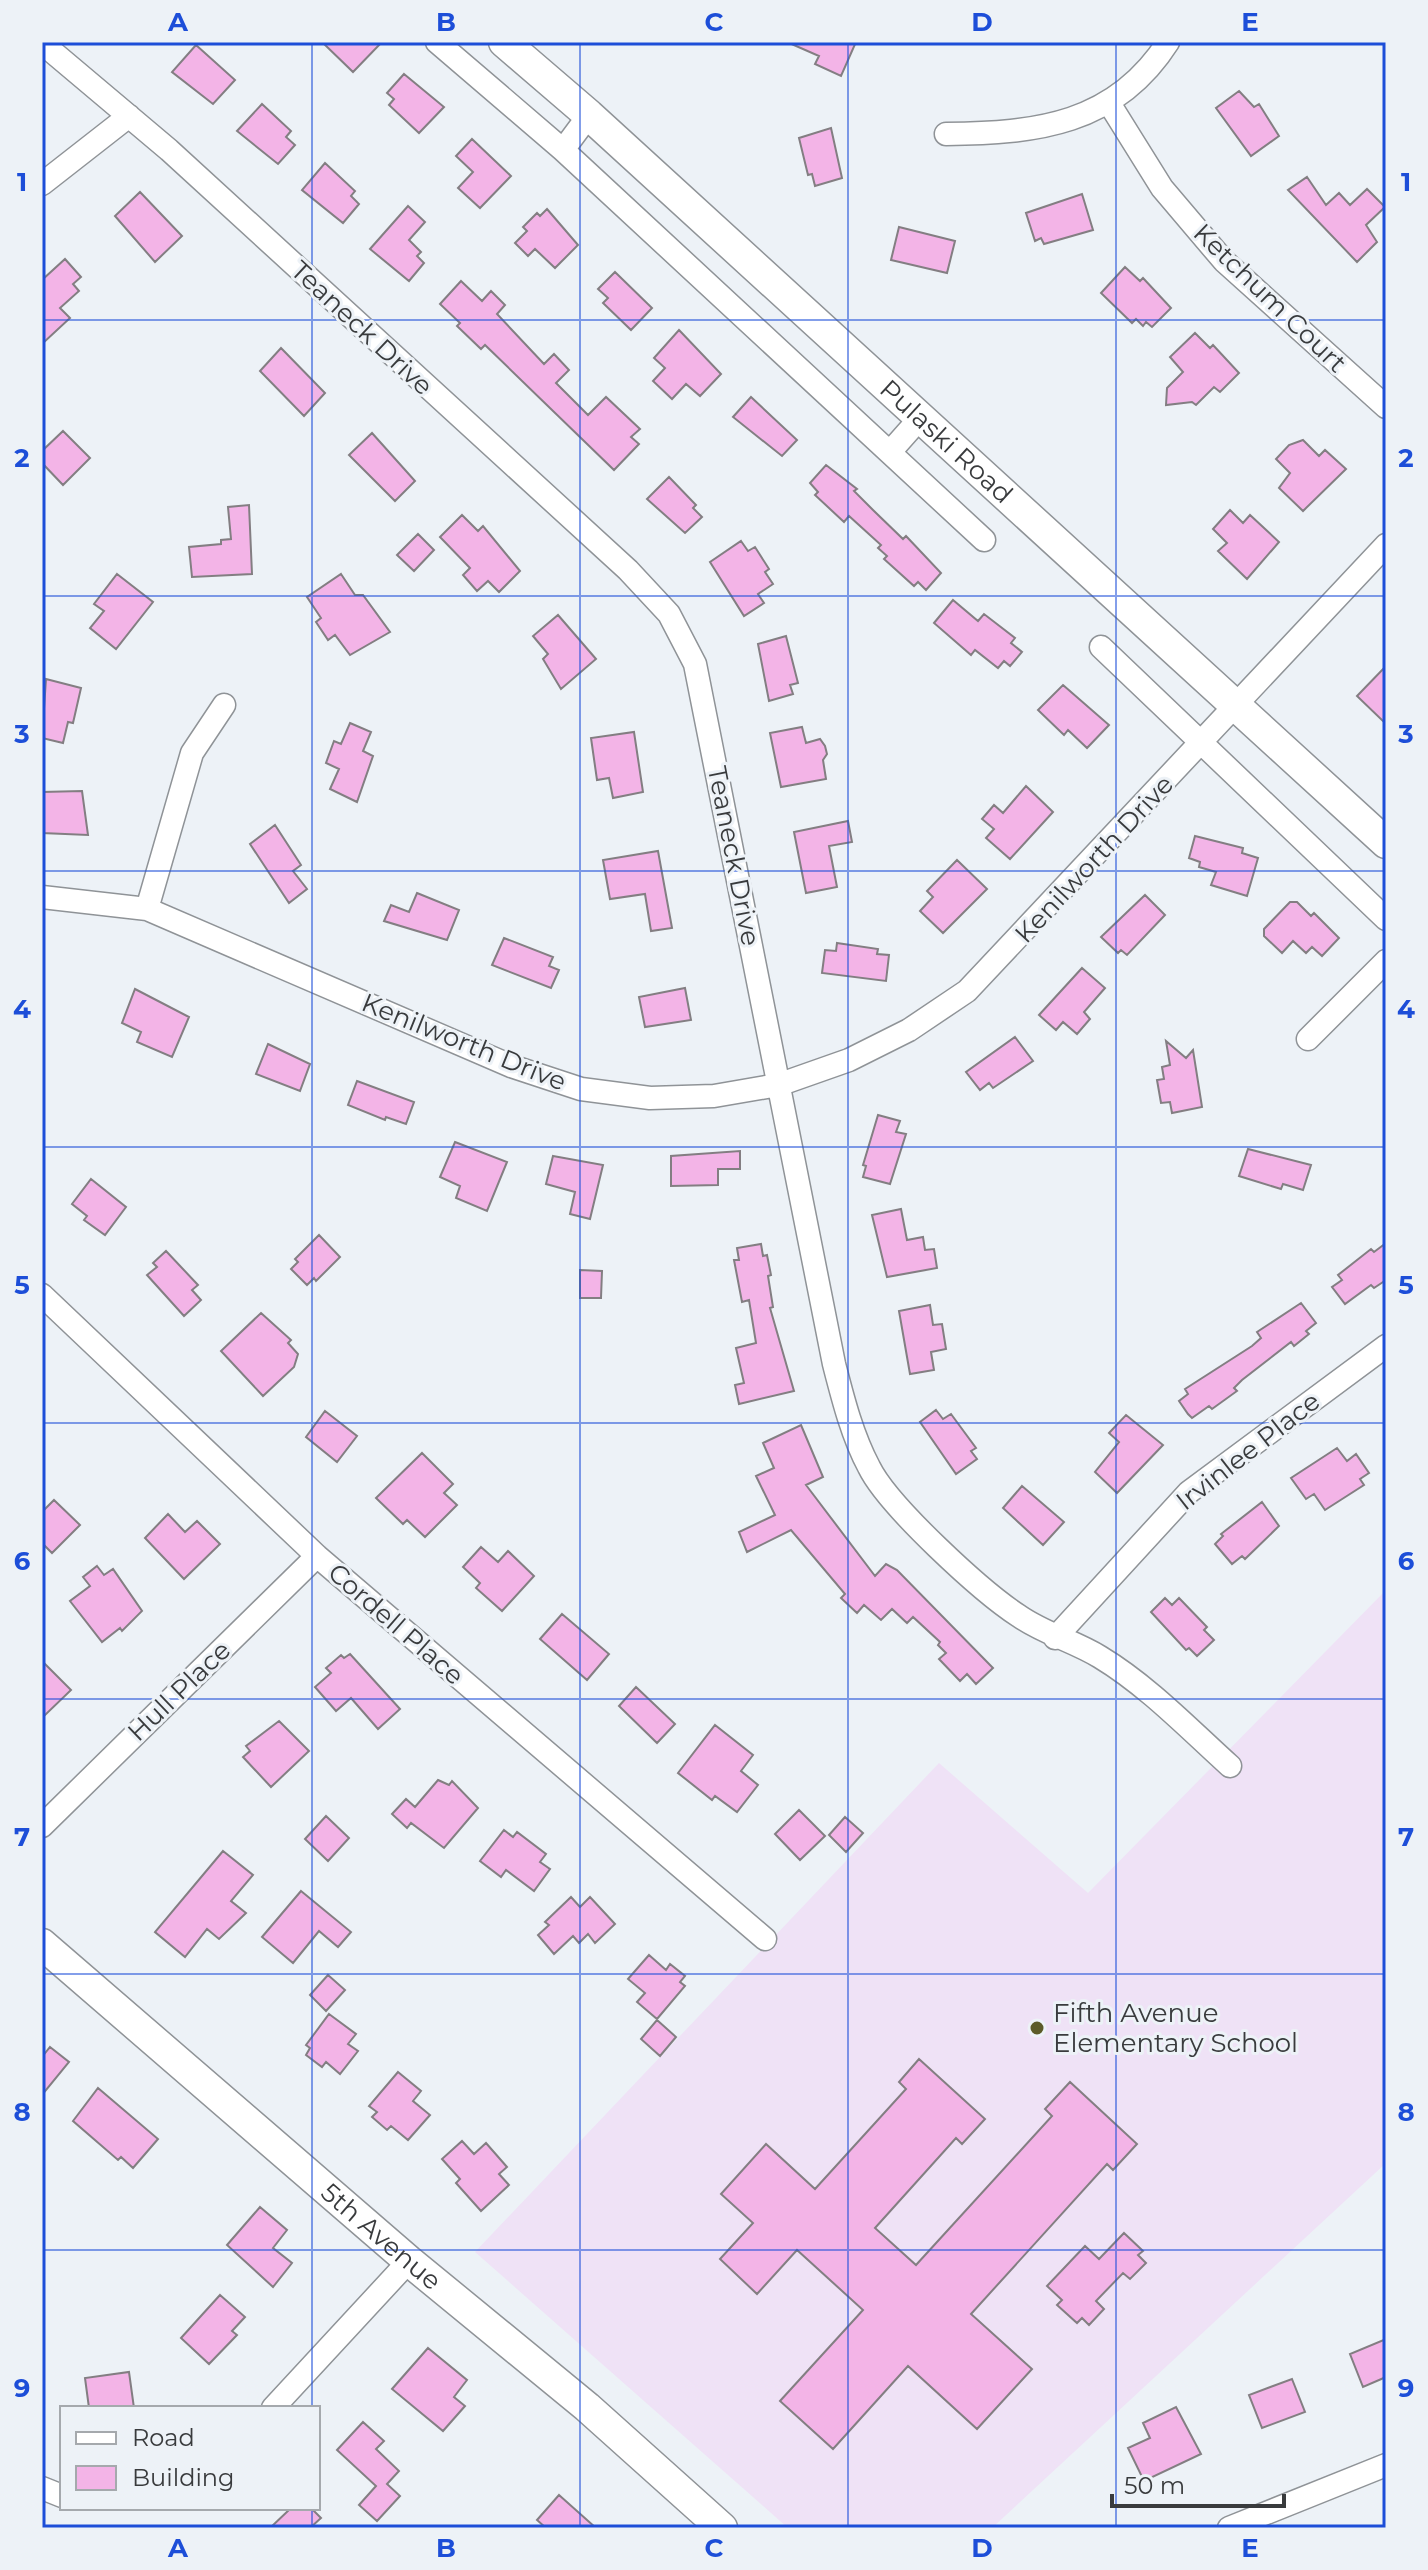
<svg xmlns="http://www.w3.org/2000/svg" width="1428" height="2570" viewBox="0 0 1428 2570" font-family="Montserrat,sans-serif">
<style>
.education{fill:#efe2f6}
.building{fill:#f3b4e7;stroke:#837e82;stroke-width:2}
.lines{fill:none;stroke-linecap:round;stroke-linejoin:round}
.street-casing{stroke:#8f9397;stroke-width:25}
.secondary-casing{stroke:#8f9397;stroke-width:33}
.street{stroke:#fff;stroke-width:22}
.secondary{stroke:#fff;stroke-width:30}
.grid{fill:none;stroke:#1d4ed8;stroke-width:2;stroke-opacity:0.55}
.poi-dot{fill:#5c5b28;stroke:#edf2f7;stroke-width:3}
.labels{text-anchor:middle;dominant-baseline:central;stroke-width:6;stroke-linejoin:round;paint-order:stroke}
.street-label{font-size:26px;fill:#393b3d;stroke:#edf2f7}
.poi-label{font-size:26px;fill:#393b3d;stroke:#edf2f7;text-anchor:start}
.neatline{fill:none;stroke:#1d4ed8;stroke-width:3}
.grid-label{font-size:26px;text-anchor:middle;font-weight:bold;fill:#1d4ed8}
</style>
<rect width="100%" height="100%" fill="#edf2f7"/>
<path class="education" d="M1386,1590V2163L992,2528H788L475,2252L939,1763L1088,1893Z"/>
<path class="building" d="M322,42H382L353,72Z
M787,42H856L841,76L815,64L819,56Z
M196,45L235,80L213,104L172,72Z
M404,74L444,107L419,133L389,105L394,99L387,93Z
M1239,91L1254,107L1259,104L1279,136L1251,156L1216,108Z
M262,104L291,131L286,137L295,145L278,164L237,131Z
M831,128L842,178L815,186L812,174L808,175L799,138Z
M472,139L511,176L480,208L458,188L473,172L456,156Z
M325,163L355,191L351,196L359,204L343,223L302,190Z
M1307,177L1326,205L1339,193L1350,205L1367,189L1385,207L1366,225L1377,242L1357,262L1288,190Z
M140,192L182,236L155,262L115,216Z
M1082,194L1093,230L1044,244L1041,238L1035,241L1026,213Z
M408,206L425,222L409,240L421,252L417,256L424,263L409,281L370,249Z
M547,209L578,245L555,268L535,249L528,256L515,243L527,231L523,227L537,213L540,216Z
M899,227L955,241L947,273L891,260Z
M65,259L81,277L73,284L79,291L60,308L70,318L42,344V280Z
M1125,267L1140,281L1143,278L1171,308L1152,327L1146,322L1143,326L1136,319L1132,323L1101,293Z
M615,272L652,308L631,330L603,303L608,298L598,289Z
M461,281L482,301L491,291L505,305L497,314L544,364L554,354L569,370L556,383L588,415L606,397L640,429L631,437L639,444L614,470L485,345L481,349L457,326L460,323L440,304Z
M679,330L721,374L700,396L686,384L672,399L653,381L665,368L654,358Z
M1195,333L1210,348L1213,345L1239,373L1220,392L1214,387L1196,405L1192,402L1166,405L1167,388L1183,372L1170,357Z
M281,348L325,393L304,416L260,371Z
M751,397L797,440L782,456L733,417Z
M63,431L90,458L63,485L42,463V451Z
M372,433L415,481L395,501L349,455Z
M1303,440L1319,456L1325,450L1346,469L1303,511L1279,488L1290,473L1276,459L1289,445Z
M826,465L857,489L854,491L873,510L903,539L906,536L941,573L926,590L918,582L914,586L884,559L887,556L878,548L881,545L849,516L844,522L815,495L818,492L810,483Z
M669,477L696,505L693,508L702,517L685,533L647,499Z
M249,505L252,574L192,577L189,547L221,544V540L231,539L228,507Z
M1230,510L1243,523L1250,515L1279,542L1247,579L1218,551L1227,543L1213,529Z
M462,515L478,531L483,526L520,571L499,592L488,581L477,591L463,575L470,568L440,537Z
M418,534L434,550L414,571L397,555Z
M741,541L748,551L755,547L769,569L765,572L773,584L758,594L764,603L744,616L710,562Z
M117,574L153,602L116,649L90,628L104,611L94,604Z
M341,574L355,595H363L390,632L350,655L335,635L328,640L316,622L321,618L307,597Z
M953,600L978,621L984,614L1015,638L1011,643L1022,652L1010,666L1004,661L998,668L975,650L971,655L934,623Z
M558,615L596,659L561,689L543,659L548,654L533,636Z
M786,636L798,683L790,685L793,694L769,701L758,644Z
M1386,666V724L1357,696Z
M46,679L81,688L73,723L68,722L63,743L42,738Z
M1063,685L1109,725L1087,748L1068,730L1064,735L1038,710Z
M350,723L371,732L363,751L373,756L357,802L330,789L339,769L326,763L334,741L341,744Z
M802,727L806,743L820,739L825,746L827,754L823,760L826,779L781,787L770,733Z
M634,732L643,792L613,798L609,778L597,780L591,738Z
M1026,786L1053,812L1010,859L986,838L994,829L982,819L994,805L1003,813Z
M82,791L88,835L42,833V792Z
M848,821L852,842L829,846L837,887L806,893L794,832Z
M275,825L301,865L293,871L307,889L289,903L250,844Z
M1195,836L1243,848L1242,853L1258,858L1247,896L1211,885L1216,872L1199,867L1200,862L1189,858Z
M658,851L672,928L651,931L645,894L610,899L603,860Z
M957,860L987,889L943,933L920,911L933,897L927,891Z
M417,893L459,910L447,940L384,921L391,905L409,912Z
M1145,895L1165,915L1127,955L1121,950L1118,953L1101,937Z
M1290,902H1297L1311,916L1314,913L1339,938L1322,956L1312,947L1306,953L1293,941L1282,953L1264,936V929Z
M504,938L553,957L549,966L559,970L551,988L492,965Z
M837,943L878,949L877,954L889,955L886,981L822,973L825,950L836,951Z
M1082,968L1105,988L1084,1012L1090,1019L1077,1034L1063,1022L1056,1030L1039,1015Z
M685,988L691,1020L645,1027L639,997Z
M135,989L189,1017L172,1057L137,1042L141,1032L122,1023Z
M1015,1037L1033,1061L993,1088L989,1083L980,1090L966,1072Z
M1166,1041L1186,1058L1193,1050L1202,1107L1172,1113L1170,1102L1161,1103L1157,1080L1164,1079L1162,1067L1170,1065Z
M268,1044L310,1064L300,1091L256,1074Z
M357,1081L414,1102L406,1124L386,1117L385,1120L348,1105Z
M878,1115L900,1121L896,1132L906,1134L890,1184L863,1177L866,1166L863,1165Z
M455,1142L507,1162L487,1211L456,1198L460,1186L440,1177Z
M1248,1149L1311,1165L1303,1190L1283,1184L1281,1189L1239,1176Z
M740,1151V1169H718V1185L671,1186V1156Z
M553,1156L603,1165L590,1219L570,1214L575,1192L546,1184Z
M91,1179L126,1207L105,1235L84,1220L87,1216L72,1204Z
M901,1209L907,1240L923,1237L925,1250L934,1249L937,1268L887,1277L872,1215Z
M319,1235L340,1257L316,1281L314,1278L307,1285L291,1269L298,1262L295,1259Z
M1386,1243V1280L1374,1288L1371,1285L1345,1304L1332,1287L1342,1280L1338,1275L1371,1249L1374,1252Z
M761,1244L763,1256L767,1255L771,1275L768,1276L773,1307L770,1308L794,1391L739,1404L735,1385L744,1383L736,1348L756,1343L749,1300L742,1302L734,1260H739L737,1248Z
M166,1251L198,1285L192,1290L201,1300L184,1316L147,1275L157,1267L153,1263Z
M580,1270L602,1271L601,1298H580Z
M1301,1303L1316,1323L1306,1331L1309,1334L1294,1346L1291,1342L1242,1380L1234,1388L1237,1391L1212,1409L1209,1406L1192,1418L1188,1414L1179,1401L1188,1394L1185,1389L1252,1346L1261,1338L1257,1332Z
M930,1305L933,1325L942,1324L946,1349L931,1352L934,1370L910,1374L899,1311Z
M261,1313L291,1340L288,1343L298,1354L294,1367L263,1396L221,1351Z
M936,1410L943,1419L951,1414L976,1448L971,1451L977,1459L956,1474L920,1422Z
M325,1411L357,1436L337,1462L306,1437Z
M1126,1415L1163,1445L1117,1493L1095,1472L1119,1442L1109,1433Z
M801,1425L823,1477L806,1485L875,1576L886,1564L897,1570L993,1668L976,1684L967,1674L960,1681L939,1659L946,1653L938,1645L940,1642L913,1617L907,1623L892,1609L881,1620L864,1605L857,1613L841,1598L845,1594L791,1530L747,1552L739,1532L775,1515L756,1476L774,1468L763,1443Z
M1337,1448L1347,1461L1356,1454L1369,1473L1360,1479L1364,1485L1325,1510L1314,1494L1306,1499L1291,1478Z
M422,1453L453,1484L444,1493L457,1505L425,1537L407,1520L403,1524L376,1498Z
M1022,1486L1064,1522L1043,1545L1003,1508Z
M54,1500L80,1525L52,1553L42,1543V1512Z
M1262,1502L1279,1526L1245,1559L1242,1556L1232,1564L1215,1544L1223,1536L1221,1534Z
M168,1514L185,1532L197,1521L220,1544L184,1579L145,1538Z
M481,1547L498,1562L508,1551L534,1576L502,1611L476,1588L480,1583L463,1567Z
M97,1566L104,1575L113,1569L142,1611L122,1631L120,1628L102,1642L70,1601L90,1586L83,1577Z
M1165,1598L1172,1605L1179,1598L1207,1627L1204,1630L1214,1640L1197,1656L1189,1648L1186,1650L1151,1612Z
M562,1614L609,1654L587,1680L540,1639Z
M350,1654L400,1709L378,1729L351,1698L336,1711L315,1687L331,1673L326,1668L341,1655L344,1658Z
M42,1661L71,1690L42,1718Z
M636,1687L675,1724L657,1743L619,1706Z
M279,1721L309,1751L271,1787L243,1757L250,1751L246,1746Z
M715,1725L753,1755L741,1771L758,1785L737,1812L715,1796L712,1800L678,1773Z
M438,1780L449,1785L452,1781L478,1808L444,1848L411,1823L407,1828L392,1814L406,1799L415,1807Z
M799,1810L825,1836L800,1860L775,1834Z
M326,1816L349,1838L328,1861L305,1839Z
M845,1817L863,1833L846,1852L829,1835Z
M504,1830L513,1837L517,1832L546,1854L540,1862L550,1869L534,1891L506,1870L501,1877L480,1861Z
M223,1851L253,1875L231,1901L246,1913L219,1939L207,1929L185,1957L155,1932Z
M301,1891L351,1932L338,1947L319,1931L293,1963L262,1937Z
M571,1897L580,1907L590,1897L615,1924L595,1943L588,1934L579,1943L573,1936L554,1954L538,1935L549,1925L545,1922Z
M649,1955L666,1970L670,1964L685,1976L680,1982L685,1986L657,2019L637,2002L645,1993L628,1979Z
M328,1975L345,1990L326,2011L310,1995Z
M329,2014L356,2034L348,2044L358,2051L340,2074L326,2062L322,2067L306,2055L310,2048L306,2045Z
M657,2020L676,2037L660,2056L641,2039Z
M50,2047L69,2062L42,2095V2057Z
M919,2059L985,2119L962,2144L956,2138L875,2228L916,2265L1052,2116L1045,2109L1070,2082L1137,2144L1113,2170L1107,2164L971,2314L1032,2369L977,2429L908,2366L833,2449L780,2401L863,2310L797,2250L757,2294L720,2259L753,2223L721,2194L766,2144L815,2189L906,2089L899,2082Z
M398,2072L421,2091L413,2101L430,2115L408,2140L391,2126L387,2130L372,2117L377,2112L369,2106Z
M98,2088L158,2139L133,2168L121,2157L118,2160L73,2121Z
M462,2141L474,2154L486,2143L507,2167L499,2174L509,2185L481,2211L456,2183L460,2179L442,2159Z
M260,2207L287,2230L273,2248L292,2263L273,2287L227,2245Z
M1124,2233L1143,2251L1138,2255L1146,2263L1130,2279L1123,2273L1096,2301L1104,2309L1089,2325L1082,2318L1077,2323L1057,2305L1062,2300L1047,2286L1085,2246L1099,2259Z
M220,2295L245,2317L232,2331L237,2335L209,2364L181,2338Z
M1386,2339V2377L1363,2387L1350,2354Z
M428,2348L467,2380L454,2397L465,2406L443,2431L392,2389Z
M129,2372L134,2408H89L85,2378Z
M1292,2379L1305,2412L1262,2428L1249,2395Z
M1176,2407L1201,2454L1144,2481L1128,2448L1150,2438L1143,2423Z
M363,2422L384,2441L376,2449L399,2471L387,2484L400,2496L377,2521L359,2505L376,2486L337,2450Z
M559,2495L596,2528H546L537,2520Z
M291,2508H311L321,2518L310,2528H270Z"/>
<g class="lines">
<g class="street-casing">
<path id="street" d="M437,42L563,150L984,540
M42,43L169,150L628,570L669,614L695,664L834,1364C843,1399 852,1435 869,1467C888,1506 982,1592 1019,1616C1045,1634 1074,1641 1100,1657C1148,1686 1189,1729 1230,1766
M1109,103L1162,188L1224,261L1386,407
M946,134C1036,133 1115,125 1168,42
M563,150L589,115
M42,184L129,116
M890,452L921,417
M1101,647L1386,919
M42,897L147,909L511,1066L581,1089L650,1098L714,1096L778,1085L849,1060L909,1030L967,991L1386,545
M147,909L192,753L224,705
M1308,1039L1386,961
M42,1295L317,1556L765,1939
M1055,1638L1189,1492L1386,1346
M42,1826L317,1556
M273,2408L409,2261
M42,2488L62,2496
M1229,2528L1386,2465"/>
</g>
<g class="secondary-casing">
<g id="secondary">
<path id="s1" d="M504,42L589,115L1386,843"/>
<path id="s2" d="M42,1944L409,2261L587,2407L722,2528"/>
</g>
</g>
<use href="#street" class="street"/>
<use href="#secondary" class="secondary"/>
</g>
<path class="grid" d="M312,42V2408M580,42V2528M848,42V2528M1116,42V2528M42,320H1386M42,596H1386M42,871H1386M42,1147H1386M42,1423H1386M42,1699H1386M42,1974H1386M42,2250H1386M312,2508V2528"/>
<circle class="poi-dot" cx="1037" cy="2028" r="8"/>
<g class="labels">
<g class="street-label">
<text transform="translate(1270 298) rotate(44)">Ketchum Court</text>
<text transform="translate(362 328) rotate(43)">Teaneck Drive</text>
<text stroke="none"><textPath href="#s1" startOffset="596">Pulaski Road</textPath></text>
<text transform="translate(734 856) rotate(79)">Teaneck Drive</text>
<text transform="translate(1094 859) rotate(-47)">Kenilworth Drive</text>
<text transform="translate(464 1042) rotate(22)">Kenilworth Drive</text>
<text transform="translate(1248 1451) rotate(-38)">Irvinlee Place</text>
<text transform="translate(396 1624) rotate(41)">Cordell Place</text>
<text transform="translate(179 1691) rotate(-44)">Hull Place</text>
<text stroke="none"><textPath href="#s2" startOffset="448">5th Avenue</textPath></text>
</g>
<g class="poi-label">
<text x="1053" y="2013">Fifth Avenue<tspan x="1053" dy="30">Elementary School</tspan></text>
</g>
</g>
<rect width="1428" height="2570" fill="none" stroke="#edf2f7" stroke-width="88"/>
<rect x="60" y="2406" width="260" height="104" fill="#edf2f7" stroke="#a5a9ad" stroke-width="2"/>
<rect x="76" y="2432" width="40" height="12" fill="#ffffff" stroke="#a5a9ad" stroke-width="2"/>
<text x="132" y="2446" font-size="24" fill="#393b3d">Road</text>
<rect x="76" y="2466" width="40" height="24" fill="#f3b4e7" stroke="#a5a9ad" stroke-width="2"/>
<text x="132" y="2486" font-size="24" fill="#393b3d">Building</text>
<path d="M1112 2494v12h172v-12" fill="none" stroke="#393b3d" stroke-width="4"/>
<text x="1124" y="2494" font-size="24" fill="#393b3d" stroke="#edf2f7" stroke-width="6" paint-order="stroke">50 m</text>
<rect x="44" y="44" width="1340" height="2482" class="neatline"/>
<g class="grid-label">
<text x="178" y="31">A</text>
<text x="446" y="31">B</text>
<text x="714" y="31">C</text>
<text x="982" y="31">D</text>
<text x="1250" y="31">E</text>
<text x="22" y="191">1</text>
<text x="1406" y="191">1</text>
<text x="22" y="467">2</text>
<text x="1406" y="467">2</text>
<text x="22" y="743">3</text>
<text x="1406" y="743">3</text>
<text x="22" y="1018">4</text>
<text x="1406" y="1018">4</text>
<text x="22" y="1294">5</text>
<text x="1406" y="1294">5</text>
<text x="22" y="1570">6</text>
<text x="1406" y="1570">6</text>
<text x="22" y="1846">7</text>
<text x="1406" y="1846">7</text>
<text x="22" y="2121">8</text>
<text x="1406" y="2121">8</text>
<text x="22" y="2397">9</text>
<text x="1406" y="2397">9</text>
<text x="178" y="2557">A</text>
<text x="446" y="2557">B</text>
<text x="714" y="2557">C</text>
<text x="982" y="2557">D</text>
<text x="1250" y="2557">E</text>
</g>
</svg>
